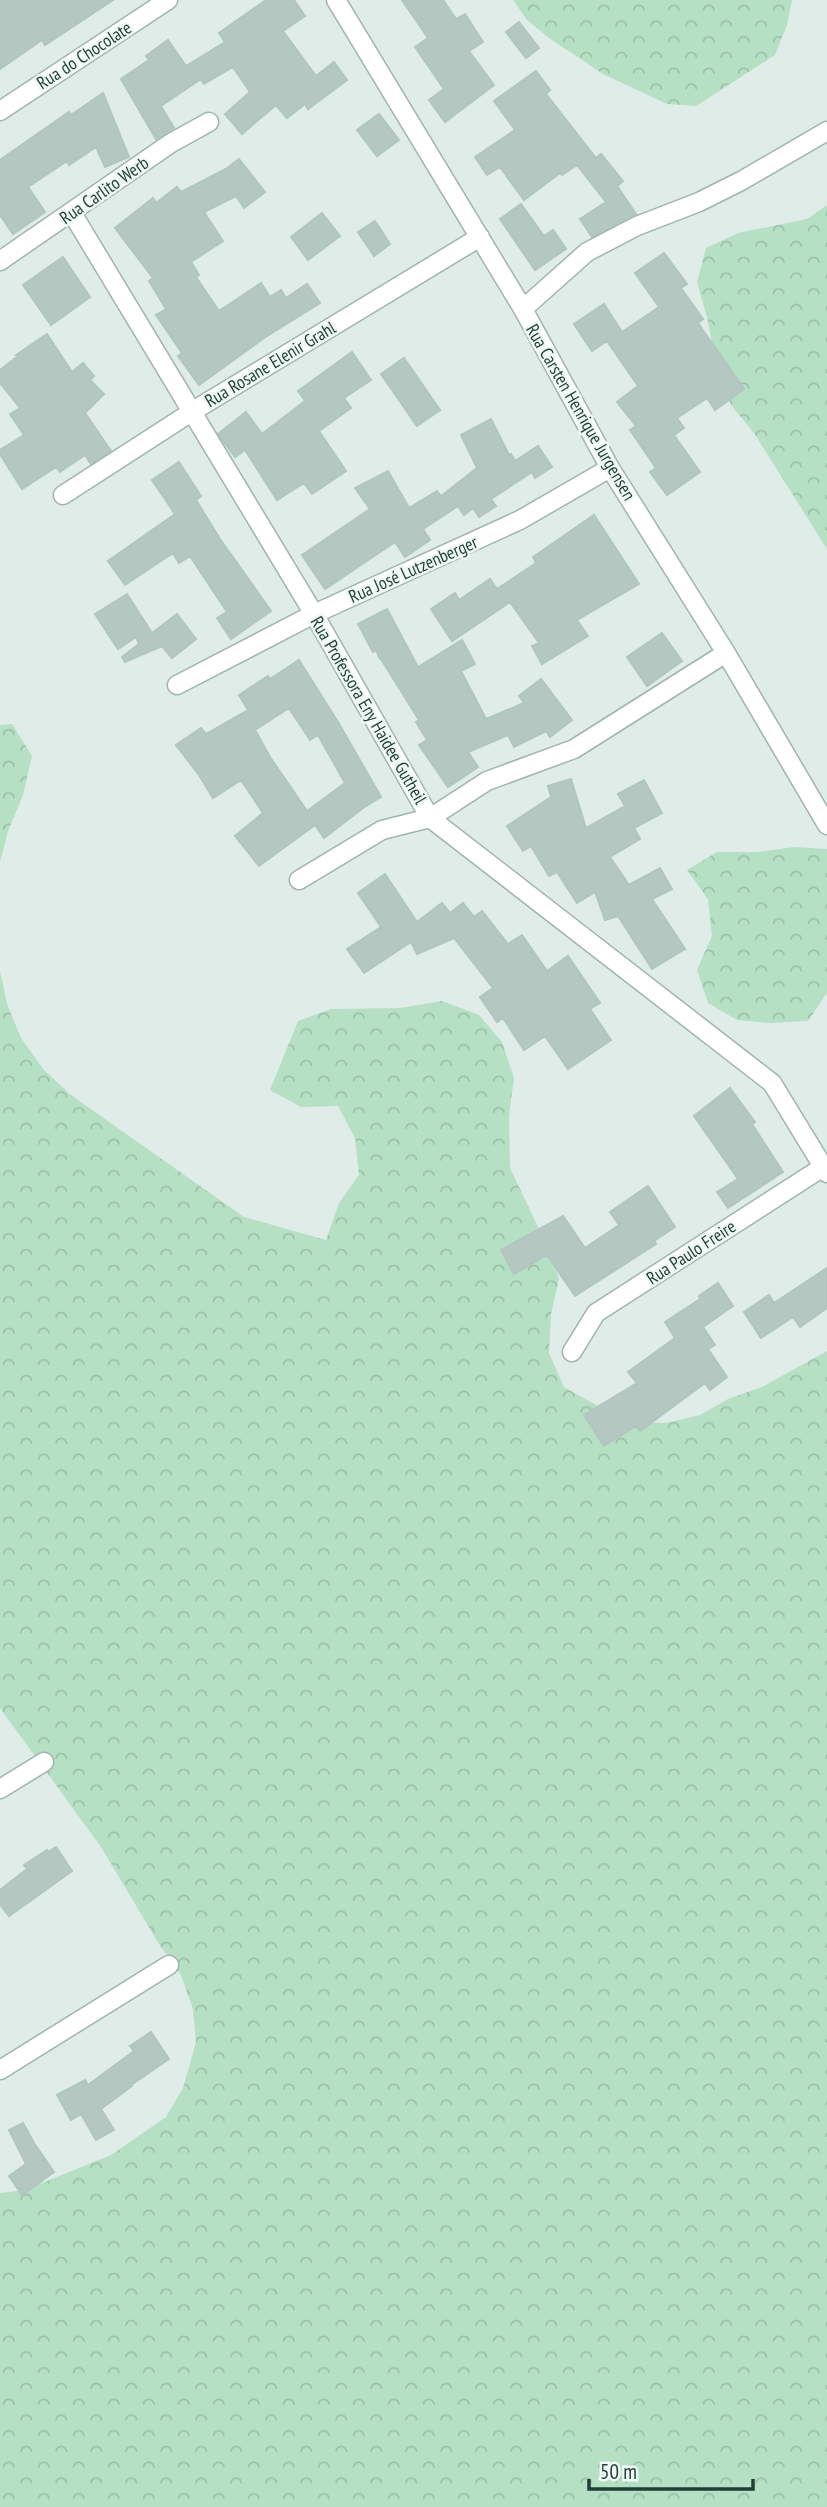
<svg xmlns="http://www.w3.org/2000/svg" width="827" height="2507" viewBox="0 0 827 2507" font-family="'PT Sans Narrow',sans-serif">
<style>
.forest{fill:url(#forest-crowns)}
.building{fill:#b4c7c0;stroke:#b1c6bf;stroke-width:2;fill-rule:evenodd}
.lines{fill:none;stroke-linecap:round;stroke-linejoin:round}
.minor-casing{stroke:#a1b4af;stroke-width:21}
.minor{stroke:#fff;stroke-width:18}
.labels{text-anchor:middle;dominant-baseline:central;stroke-width:5;stroke-linejoin:round;paint-order:stroke}
.street-label{font-size:18px;fill:#1e3e37;stroke:#f0f8f5}
</style>
<defs>
<pattern id="forest-crowns" width="20" height="18" patternUnits="userSpaceOnUse" patternTransform="scale(1.75)"><rect width="20" height="18" fill="#b5e0c4"/><path d="M2 6a3 3 0 1 1 6 0M12 15a3 3 0 1 1 6 0" fill="none" stroke="#9bc1a9"/></pattern>
</defs>
<rect width="100%" height="100%" fill="#dfece7"/>
<path class="forest" d="M513,0H792L787,25L775,55L696,106L667,104L603,74L549,38L527,20Z
M827,205V549L754,433L731,405L718,374L707,317L697,282L706,248L738,233L807,219Z
M12,724L32,756L23,795L8,831L0,862V725Z
M794,847L827,849V993L808,1021L771,1023L737,1020L708,1003L697,970L712,936L708,899L687,870L717,852H759Z
M0,971L7,1004L21,1038L44,1070L71,1095L244,1217L326,1240L339,1203L359,1175L355,1138L338,1106L301,1107L270,1090L298,1021L331,1009L400,1008L442,1001L479,1015L502,1042L514,1078L509,1115L510,1168L546,1244L559,1279L551,1314L549,1353L564,1387L627,1422L666,1423L700,1415L728,1399L762,1387L827,1351V2507H0V2193L25,2190L111,2155L166,2117L183,2088L196,2042L193,2009L181,1975L159,1944L101,1847L0,1708Z"/>
<path class="building" d="M0,0H113L45,45L42,40L0,69Z
M266,0H294L305,16L283,31L316,76L334,62L347,80L308,109L305,104L287,118L276,105L242,134L225,114L250,92L233,67L204,84L201,79L161,106L174,128L156,139L121,79L149,60L146,56L168,40L186,66L225,42L219,33Z
M402,0H443L456,19L465,14L483,42L469,51L494,85L445,122L429,100L444,89L415,47L428,38Z
M519,22L539,48L526,58L506,32Z
M536,71L550,90L546,94L596,158L601,154L623,181L617,186L636,214L592,237L580,219L606,202L577,165L562,175L560,173L524,200L500,167L487,175L475,157L515,130L494,101Z
M103,93L129,157L105,167L96,147L69,165L67,161L28,187L45,212L13,234L0,215V160L69,112L71,115Z
M379,114L399,140L377,156L357,130Z
M239,159L265,192L244,208L236,196L204,212L223,241L191,262L199,275L196,277L219,311L261,283L270,297L281,290L286,298L307,284L320,303L264,338L199,385L178,356L182,353L156,315L166,309L149,281L153,278L115,228L153,198L156,203L177,187L181,192L226,169Z
M521,204L544,236L553,230L566,249L535,270L500,219Z
M322,213L340,236L308,260L291,237Z
M375,221L390,244L374,256L358,232Z
M664,253L687,284L681,288L703,319L698,323L744,389L715,410L707,398L677,418L684,428L674,435L700,472L667,495L650,472L656,468L630,430L636,426L617,402L638,386L607,341L592,351L574,324L604,304L622,332L659,307L635,273Z
M63,257L90,297L51,325L23,285Z
M47,334L72,372L83,363L94,376L90,380L104,394L85,413L111,451L91,464L85,455L60,472L56,467L22,489L0,454V450L24,435L10,414L20,408L0,383V370L18,356L16,355Z
M352,352L371,380L344,398L351,408L319,431L346,471L312,494L304,483L277,500L245,450L235,457L218,434L246,412L262,434L305,401L298,391Z
M404,358L440,410L417,426L381,374Z
M491,419L509,455L511,454L515,461L538,446L552,467L535,478L532,472L491,499L496,506L479,517L473,508L464,515L458,506L423,529L430,540L405,557L395,542L325,589L302,555L370,509L355,488L388,471L409,508L437,491L441,496L477,468L461,435Z
M179,462L201,496L196,500L220,539L271,611L231,639L217,618L227,612L190,556L179,563L173,553L125,585L108,561L175,514L152,480Z
M594,515L639,584L577,620L588,636L542,664L532,646L539,643L510,602L452,641L431,609L455,593L459,600L490,579L497,589L536,563L533,557Z
M127,594L152,633L177,614L196,639L172,658L162,646L125,662L122,657L139,644L136,637L118,649L95,614Z
M387,609L418,667L462,640L475,664L461,671L486,719L524,703L519,696L541,679L572,720L550,737L546,731L514,747L508,735L468,752L478,767L448,787L419,745L427,740L416,722L419,720L381,659H380L376,650L373,652L358,624Z
M662,633L682,661L647,686L627,657Z
M299,660L338,722L381,797L363,808L324,838L315,825L259,866L235,836L263,813L241,780L213,798L199,775L176,745L201,728L206,734L248,710L239,695L268,676L270,679ZM289,708L310,740L318,735L345,783L307,811L270,757L255,730Z
M571,779L586,828L625,806L618,794L644,780L662,813L634,828L640,839L610,857L629,885L660,868L672,889L652,899L685,949L652,969L618,916L605,920L595,892L577,903L557,872L549,876L531,846L523,851L507,826L551,797L548,786Z
M385,874L417,922L442,903L450,913L463,903L474,917L482,911L508,944L522,935L547,971L568,956L600,1003L590,1009L611,1040L568,1069L545,1036L524,1050L503,1018L497,1022L480,997L493,988L454,938L417,954L411,942L364,973L347,949L381,927L358,893Z
M730,1088L755,1122L752,1124L783,1172L728,1208L717,1192L738,1179L694,1116Z
M648,1186L675,1227L654,1241L656,1244L575,1296L547,1255L514,1274L501,1250L563,1216L585,1248L619,1225L610,1212Z
M827,1268V1308L800,1327L793,1317L761,1338L744,1312L769,1295L774,1303Z
M718,1283L733,1306L703,1327L715,1345L708,1349L727,1377L710,1390L705,1383L640,1431L636,1426L604,1446L584,1415L637,1383L628,1372L675,1338L665,1322L700,1299L699,1296Z
M56,1847L72,1871L9,1916L0,1904V1890L27,1869L24,1865L47,1850L48,1852Z
M151,2032L169,2059L131,2085L132,2086L101,2109L114,2130L96,2140L81,2114L71,2120L57,2095L85,2080L88,2085L134,2051L130,2046Z
M23,2123L34,2143L54,2172L22,2195L9,2176L26,2164L9,2130Z"/>
<g class="lines">
<g class="minor-casing">
<path id="minor" d="M336,0L523,309L610,468L726,653L827,825
M0,111L168,0
M72,213L314,614L430,818L772,1083L827,1173
M0,261L171,143L209,122
M523,309L587,252L637,226L699,202L741,181L827,131
M63,495L193,411L480,237
M177,685L314,614L520,520L610,468
M299,880L382,830L430,818L487,781L574,749L726,653
M572,1352L596,1313L823,1167
M0,1789L44,1762
M0,2070L169,1965"/>
</g>
<use href="#minor" class="minor"/>
</g>
<g class="labels">
<g class="street-label">
<text transform="translate(84 55) rotate(-33)">Rua do Chocolate</text>
<text transform="translate(104 190) rotate(-35)">Rua Carlito Werb</text>
<text transform="translate(270 364) rotate(-31)">Rua Rosane Elenir Grahl</text>
<text transform="translate(581 412) rotate(60)">Rua Carsten Henrique Jurgensen</text>
<text transform="translate(413 569) rotate(-24)">Rua José Lutzenberger</text>
<text transform="translate(369 710) rotate(60)">Rua Professora Eny Haidee Gutheil</text>
<text transform="translate(691 1252) rotate(-33)">Rua Paulo Freire</text>
</g>
</g>
<path d="M589 2479v10h164v-10" fill="none" stroke="#1e3e37" stroke-width="3.5"/>
<text x="600" y="2479" font-size="21" fill="#1e3e37" stroke="#f0f8f5" stroke-width="5" paint-order="stroke">50 m</text>
</svg>
